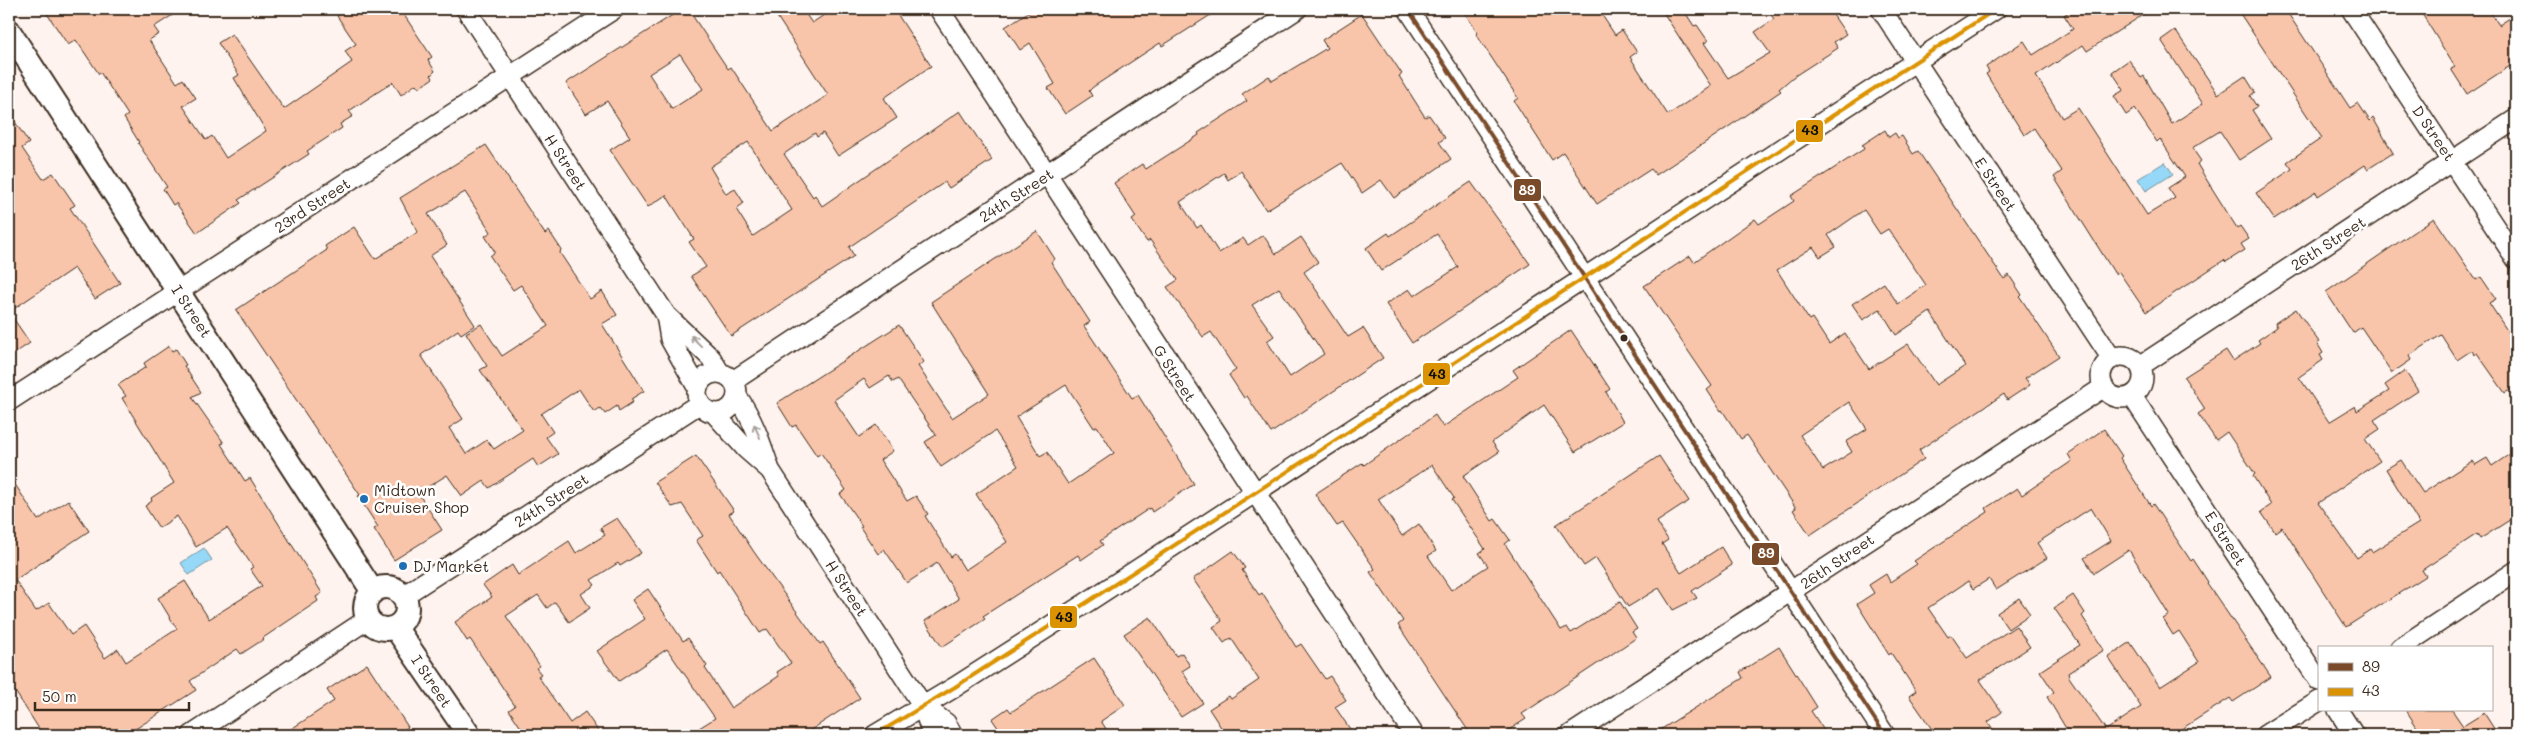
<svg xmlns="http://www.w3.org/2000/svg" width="2525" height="744" viewBox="0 0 2525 744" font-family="Mali,sans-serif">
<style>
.water{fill:#96d8f8;stroke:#7292a1}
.building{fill:#f9c5aa;stroke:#3b2a1e;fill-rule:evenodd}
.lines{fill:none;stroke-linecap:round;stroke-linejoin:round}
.minor-casing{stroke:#3b2a1e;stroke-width:22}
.tertiary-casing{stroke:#3b2a1e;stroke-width:26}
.minor{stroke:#fff;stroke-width:19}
.tertiary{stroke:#fff;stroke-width:22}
.bus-1-casing{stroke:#fff;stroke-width:8}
.bus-2-casing{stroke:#fff;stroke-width:8}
.bus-1{stroke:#7a4b2a;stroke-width:4}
.bus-2{stroke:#db9304;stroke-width:4}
.oneway{stroke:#a79f9a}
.bus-dot{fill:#3b2a1e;stroke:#fff;stroke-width:2}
.poi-dot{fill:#1f6fb2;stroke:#fff;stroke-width:2}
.labels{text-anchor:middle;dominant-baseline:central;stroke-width:5;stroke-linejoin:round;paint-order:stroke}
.street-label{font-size:15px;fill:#3b2a1e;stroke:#fff}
.poi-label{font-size:15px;fill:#3b2a1e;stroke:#fff;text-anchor:start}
.line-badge{stroke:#fff;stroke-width:2}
.badge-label{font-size:14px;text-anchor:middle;font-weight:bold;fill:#fff}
.pale-badge-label{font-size:14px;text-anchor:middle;font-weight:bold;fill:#111}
</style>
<rect width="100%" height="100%" fill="#fef3ee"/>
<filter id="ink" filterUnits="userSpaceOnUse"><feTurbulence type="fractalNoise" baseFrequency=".02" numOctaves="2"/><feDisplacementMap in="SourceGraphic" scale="10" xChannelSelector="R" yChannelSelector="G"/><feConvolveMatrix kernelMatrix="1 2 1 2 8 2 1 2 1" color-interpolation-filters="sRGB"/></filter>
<g filter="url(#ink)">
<path class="water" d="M2165,162L2173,174L2146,191L2138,179Z
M204,548L212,560L189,575L181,563Z"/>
<path class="building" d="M44,9H182L154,27L159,34L149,40L177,83L183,79L196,98L183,106L206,140L212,136L226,158L266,131L234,78L239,75L218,43L232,34L284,109L352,62L345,51L356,44L337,16L348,9H400L432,57L428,60L435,71L431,75L433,78L419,88L416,84L401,95L393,82L349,111L353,116L340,124L342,128L307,151L309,154L238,200L241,203L197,233L176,203L173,205L163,189L167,187L138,143L139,142L124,118L128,115L100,72L99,74L76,40L68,45Z
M682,9H688L728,69L731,67L773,131L828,95L772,9H802L812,23L833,9H894L931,66L884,98L897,118L838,156L823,133L817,137L815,133L784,154L813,197L815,195L822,206L960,111L992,160L949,188L945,182L899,213L849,247L854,256L731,336L691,276L706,267L689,242L694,239L666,195L648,207L610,150L630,137L607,101L586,114L566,83ZM680,54L703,89L672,109L649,74ZM748,142L792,210L753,236L736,209L744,203L735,189L726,194L710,167Z
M1033,9H1220L1162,46L1160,43L1093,87L1089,91L1092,96L1065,114L1048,88L1055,84L1030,43L1020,50L1005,27Z
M1462,9H1598L1615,35L1622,30L1637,52L1630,57L1668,115L1711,86L1661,9H1683L1694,26L1697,25L1708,41L1704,43L1728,78L1770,53L1755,32L1774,19L1767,9H1829L1846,34L1834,42L1838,48L1793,77L1779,89L1781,91L1715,136L1656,175L1651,169L1597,204L1563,152L1552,160L1514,101L1518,98L1476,34L1478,33Z
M2074,9H2152L2087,51L2083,45L2036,76L2062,118L2078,108L2147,215L2175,198L2168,188L2185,177L2160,139L2157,142L2135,109L2126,115L2114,96L2124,90L2112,72L2129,60L2141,78L2144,76L2172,124L2203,104L2161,40L2175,30L2218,94L2245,76L2255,92L2250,96L2257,107L2252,110L2271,139L2239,160L2220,131L2192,148L2201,161L2197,164L2208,182L2237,228L2240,226L2249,239L2241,244L2245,250L2226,262L2224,260L2146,312L2119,272L2115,274L2054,177L2062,171L2034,128L2024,135L1986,74L1989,72L1986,67L2024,41L2033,55L2073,29L2064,15Z
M2237,9H2281L2284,14L2287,12L2350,108L2358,103L2370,121L2373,118L2393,153L2368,169L2365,165L2318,196L2316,192L2274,219L2256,193L2292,169L2287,162L2322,138Z
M2419,9H2488L2499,25L2516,14V62L2467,94L2451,69L2455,67Z
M1362,14L1402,74L1399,76L1425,117L1429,115L1445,138L1439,142L1451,159L1394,198L1381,180L1362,193L1342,163L1266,210L1241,171L1228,180L1224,173L1180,202L1197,228L1201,225L1219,253L1243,238L1248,245L1263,235L1276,254L1301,237L1318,262L1304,272L1348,337L1363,328L1383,358L1271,433L1247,396L1244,398L1229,375L1236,370L1211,332L1203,337L1167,287L1178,280L1150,240L1147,242L1132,220L1136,217L1114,183L1142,164L1146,169L1199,135L1198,133L1247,101L1242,94L1269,76L1272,81L1327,48L1322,40ZM1279,288L1324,354L1290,377L1267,341L1274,336L1252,305Z
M9,113L29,143L22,148L43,179L53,173L75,205L70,208L120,283L95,299L74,268L9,312L30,343L9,357Z
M1885,130L1889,137L1895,133L1898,138L1902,136L1913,154L1918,151L2004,279L2009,275L2022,295L2020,297L2059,356L2025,378L2030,385L2007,400L2004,394L1919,450L1924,459L1810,535L1793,510L1796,508L1747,435L1741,439L1722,410L1721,411L1707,390L1712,386L1644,286L1690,256L1694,262L1755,219L1759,224L1794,201L1791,196L1864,149L1862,145ZM1864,210L1880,234L1888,229L1926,285L1898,304L1884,283L1852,304L1863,320L1880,309L1896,335L1930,312L1965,366L1936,385L1908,344L1869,369L1845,333L1829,344L1812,318L1809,320L1777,270L1813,247L1820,257L1836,247L1828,235ZM1849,402L1867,429L1846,442L1852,452L1823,470L1800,435Z
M486,145L545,234L549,231L561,249L560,253L590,299L602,291L617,315L602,324L644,391L631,399L633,402L619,411L617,406L605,414L600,408L594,412L579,389L541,414L553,432L546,437L558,454L538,467L533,459L489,488L484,481L462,496L447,475L418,493L442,530L394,560L374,529L378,527L358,496L360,495L236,310L327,250L325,246L354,227L375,259L418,232L400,198ZM465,192L491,232L485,236L495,252L490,256L513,290L521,285L548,326L502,356L481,324L466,333L487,366L480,370L523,430L494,449L487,440L466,454L449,428L463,419L421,355L458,330L461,334L475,325L430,256L447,245L428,214Z
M1471,182L1530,264L1412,343L1386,304L1409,289L1414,296L1458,267L1437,234L1381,271L1366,248L1388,233L1390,236Z
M2434,218L2476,280L2481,277L2496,299L2489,303L2516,344V386L2505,393L2477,353L2474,355L2472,350L2457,360L2441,335L2409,356L2411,360L2392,373L2361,327L2353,333L2326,292Z
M1037,231L1055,259L1051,262L1090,322L1084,326L1132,398L1138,395L1194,484L1152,512L1150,508L1100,541L1103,545L1081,560L1078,555L983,616L985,619L942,647L925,621L959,599L937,563L907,583L884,549L878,554L860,527L862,526L840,494L846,490L821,453L817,456L796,425L792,427L777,403L899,325L924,362L918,366L952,418L989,394L931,302ZM889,376L893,382L898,379L936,435L925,442L941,467L995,431L1018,466L976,494L1007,542L965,570L955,554L951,557L925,516L928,514L916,496L907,501L880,460L893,451L876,425L859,437L834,400L864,379L870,388ZM1066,385L1094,428L1097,426L1114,453L1068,484L1047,452L1040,456L1016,417Z
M2296,309L2319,342L2317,343L2323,353L2320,355L2323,360L2299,377L2329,422L2355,406L2357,411L2389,391L2385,385L2405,371L2418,391L2374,420L2380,429L2365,439L2380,461L2318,503L2357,558L2370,549L2372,552L2419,523L2386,469L2401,460L2423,493L2472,461L2475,465L2487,458L2492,466L2516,450V516L2480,539L2477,534L2422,570L2426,576L2346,627L2282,527L2275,532L2261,512L2271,505L2253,476L2255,474L2227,432L2216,440L2198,414L2205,409L2184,377L2226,350L2233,361L2260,343L2258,340L2277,327L2275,323Z
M1571,330L1610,389L1606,392L1623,422L1575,452L1544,405L1492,442L1499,452L1463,476L1492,521L1495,519L1510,540L1505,544L1507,547L1561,630L1567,627L1571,633L1620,602L1637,629L1632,632L1636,638L1522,714L1526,719L1501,735H1471L1398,625L1403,621L1370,572L1375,569L1343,523L1337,526L1315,494L1362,463L1364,465L1435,415L1443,427L1518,377L1513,370ZM1432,465L1454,498L1452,500L1485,549L1479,553L1488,566L1451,590L1428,556L1436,551L1419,524L1402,536L1378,499Z
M169,346L172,351L176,349L186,365L184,366L201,392L192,397L224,443L221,444L245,481L250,478L322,593L316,597L318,601L263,638L264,639L241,654L237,649L190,681L196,690L126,735H43L9,682V475L38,520L68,500L89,531L15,580L36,611L49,603L71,635L84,626L105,658L118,649L126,662L177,629L158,598L185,581L209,619L262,586L250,569L253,567L227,528L196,547L177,516L159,528L145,506L152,501L151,498L174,483L122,398L126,396L118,385L146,367L144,363Z
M2104,429L2122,456L2120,458L2151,506L2153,504L2191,561L2193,559L2208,582L2207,583L2271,677L2233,702L2230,698L2172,735H2070L2047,697L2054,692L2040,671L2080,645L2054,608L2073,595L2085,613L2082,616L2104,650L2068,673L2069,677L2106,730L2141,707L2108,657L2130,642L2160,687L2199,662L2179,631L2173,635L2163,619L2169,615L2129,550L2094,573L2084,558L2111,541L2091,508L2037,543L2047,558L1996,590L1989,579L1973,589L1968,581L1928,608L1948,637L1951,635L1967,658L2016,626L2030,647L1980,680L2002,712L1988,722L1997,735H1936L1909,696L1916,691L1891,653L1889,655L1857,604L1874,593L1869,585L1886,574L1890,582L1917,564L1914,561L1988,512L1986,508L2017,488L2022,495L2072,461L2068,454Z
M696,456L734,511L729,514L754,552L820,644L823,642L860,698L803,735H688L715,718L667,649L619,681L597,651L645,619L632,600L648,589L683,641L688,638L707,666L705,668L731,708L779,676L777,672L791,663L767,629L760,633L719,570L717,572L696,540L703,536L682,504L672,507L655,482Z
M1659,456L1689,501L1657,522L1668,540L1662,544L1681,573L1721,547L1732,565L1692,591L1697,598L1673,610L1659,588L1628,607L1596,558L1584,566L1556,525Z
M617,518L641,553L620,566L618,563L591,580L595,585L581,594L590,608L569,622L555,602L547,608L538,595L506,616L540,666L536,668L541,674L538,676L570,723L585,712L601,735H526L509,710L515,706L470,639L467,641L455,622L492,597L483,585L512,565L518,575L569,541L576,553L605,535L600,528Z
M1233,551L1245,568L1242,570L1259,595L1262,593L1296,647L1301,644L1325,679L1330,676L1346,700L1335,707L1354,735H1226L1209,709L1229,696L1231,699L1259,680L1231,638L1224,643L1213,627L1222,621L1193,579Z
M2019,598L2030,614L2008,629L1997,613Z
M1150,617L1176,656L1182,653L1190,666L1182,671L1203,703L1181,717L1124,634Z
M1779,647L1817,707L1811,711L1827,735H1652L1743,678L1740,672Z
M1094,658L1125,705L1101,721L1110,735H1003L992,719L1008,708L1011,712Z
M367,664L408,727L396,735H282L334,701L327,690Z
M2406,710H2452L2463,726L2484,713L2498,735H2422Z"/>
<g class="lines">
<g class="minor-casing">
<path id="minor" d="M466,9L666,315L711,358L720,373
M939,9L1414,735
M1408,9L1885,735
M1881,9L2112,359
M2351,9L2516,259
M666,315L670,339L697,387
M2101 377a21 21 0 1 1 42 0a21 21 0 1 1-42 0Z
M2140,366L2516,119
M697 393a20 20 0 1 1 40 0a20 20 0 1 1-40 0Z
M733,381L1297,9
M737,396C753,419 761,443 770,470L923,706L932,735
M2132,396L2319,681
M9,401L614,9
M714,413L746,449L770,470
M403,596L699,404
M2400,648L2516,571
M923,706L946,723L953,735
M2338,710L2354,735
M192,735L368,619
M875,735L955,687L1089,601L1996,9
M1570,735L2104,387
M2265,735L2319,701"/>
</g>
<g class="tertiary-casing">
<path id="tertiary" d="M9,31L373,592
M365 608a21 21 0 1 1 42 0a21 21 0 1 1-42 0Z
M395,627L469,735"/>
</g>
<use href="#minor" class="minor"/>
<use href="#tertiary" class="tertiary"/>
<g class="bus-1-casing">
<path id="bus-1" d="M1408,9L1885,735"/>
</g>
<g class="bus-2-casing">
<path id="bus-2" d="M875,735L955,687L1089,601L1996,9"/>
</g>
<use href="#bus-1" class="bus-1"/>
<use href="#bus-2" class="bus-2"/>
</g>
<defs><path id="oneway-shaft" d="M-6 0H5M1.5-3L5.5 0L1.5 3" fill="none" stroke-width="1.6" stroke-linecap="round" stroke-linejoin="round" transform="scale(1.25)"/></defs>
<g class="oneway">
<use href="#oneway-shaft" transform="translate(696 341) rotate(-134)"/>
<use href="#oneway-shaft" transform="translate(757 431) rotate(-114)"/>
</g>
</g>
<circle class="bus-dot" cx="1624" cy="338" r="4.5"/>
<g class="poi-dot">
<circle cx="364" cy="499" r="5"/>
<circle cx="403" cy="566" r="5"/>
</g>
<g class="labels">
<g class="street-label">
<text transform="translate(2434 133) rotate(56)">D Street</text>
<text transform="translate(566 162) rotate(57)">H Street</text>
<text transform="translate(1996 184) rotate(56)">E Street</text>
<text transform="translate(1016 195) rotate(-33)">24th Street</text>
<text transform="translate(312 205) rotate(-33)">23rd Street</text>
<text transform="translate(2328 243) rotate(-33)">26th Street</text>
<text transform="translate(192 311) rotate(57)">I Street</text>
<text transform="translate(1175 373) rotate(57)">G Street</text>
<text transform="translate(551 500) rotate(-33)">24th Street</text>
<text transform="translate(2226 538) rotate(57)">E Street</text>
<text transform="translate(1837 561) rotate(-34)">26th Street</text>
<text transform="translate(847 588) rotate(57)">H Street</text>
<text transform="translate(432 681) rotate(56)">I Street</text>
</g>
<g class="poi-label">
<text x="374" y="490">Midtown<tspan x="374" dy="17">Cruiser Shop</tspan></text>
<text x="413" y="566">DJ Market</text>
</g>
</g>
<g class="line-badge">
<rect x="1795" y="119" width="29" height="24" rx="5" fill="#db9304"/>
<rect x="1513" y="178" width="29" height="24" rx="5" fill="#7a4b2a"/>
<rect x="1422" y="362" width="29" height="24" rx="5" fill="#db9304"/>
<rect x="1751" y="542" width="29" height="24" rx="5" fill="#7a4b2a"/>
<rect x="1049" y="605" width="29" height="24" rx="5" fill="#db9304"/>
</g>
<g class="badge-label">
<text x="1527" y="195">89</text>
<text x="1766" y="558">89</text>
</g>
<g class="pale-badge-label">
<text x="1810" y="135">43</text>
<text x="1437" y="379">43</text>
<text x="1064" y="622">43</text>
</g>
<rect width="2525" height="744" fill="none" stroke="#fff" stroke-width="30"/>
<rect x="15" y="15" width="2495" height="714" fill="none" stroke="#3b2a1e" stroke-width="2" filter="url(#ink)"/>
<rect x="2318" y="646" width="175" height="65" fill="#ffffff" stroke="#b1aaa5"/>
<rect x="2328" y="663" width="25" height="8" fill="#7a4b2a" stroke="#b1aaa5"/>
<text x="2362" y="672" font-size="15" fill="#3b2a1e">89</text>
<rect x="2328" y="688" width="25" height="8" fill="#db9304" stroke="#b1aaa5"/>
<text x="2362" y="696" font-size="15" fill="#3b2a1e">43</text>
<path d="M35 702v8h154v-8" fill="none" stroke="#3b2a1e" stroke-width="2.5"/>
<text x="42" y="702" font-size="15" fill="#3b2a1e" stroke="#ffffff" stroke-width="4" paint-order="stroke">50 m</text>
</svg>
